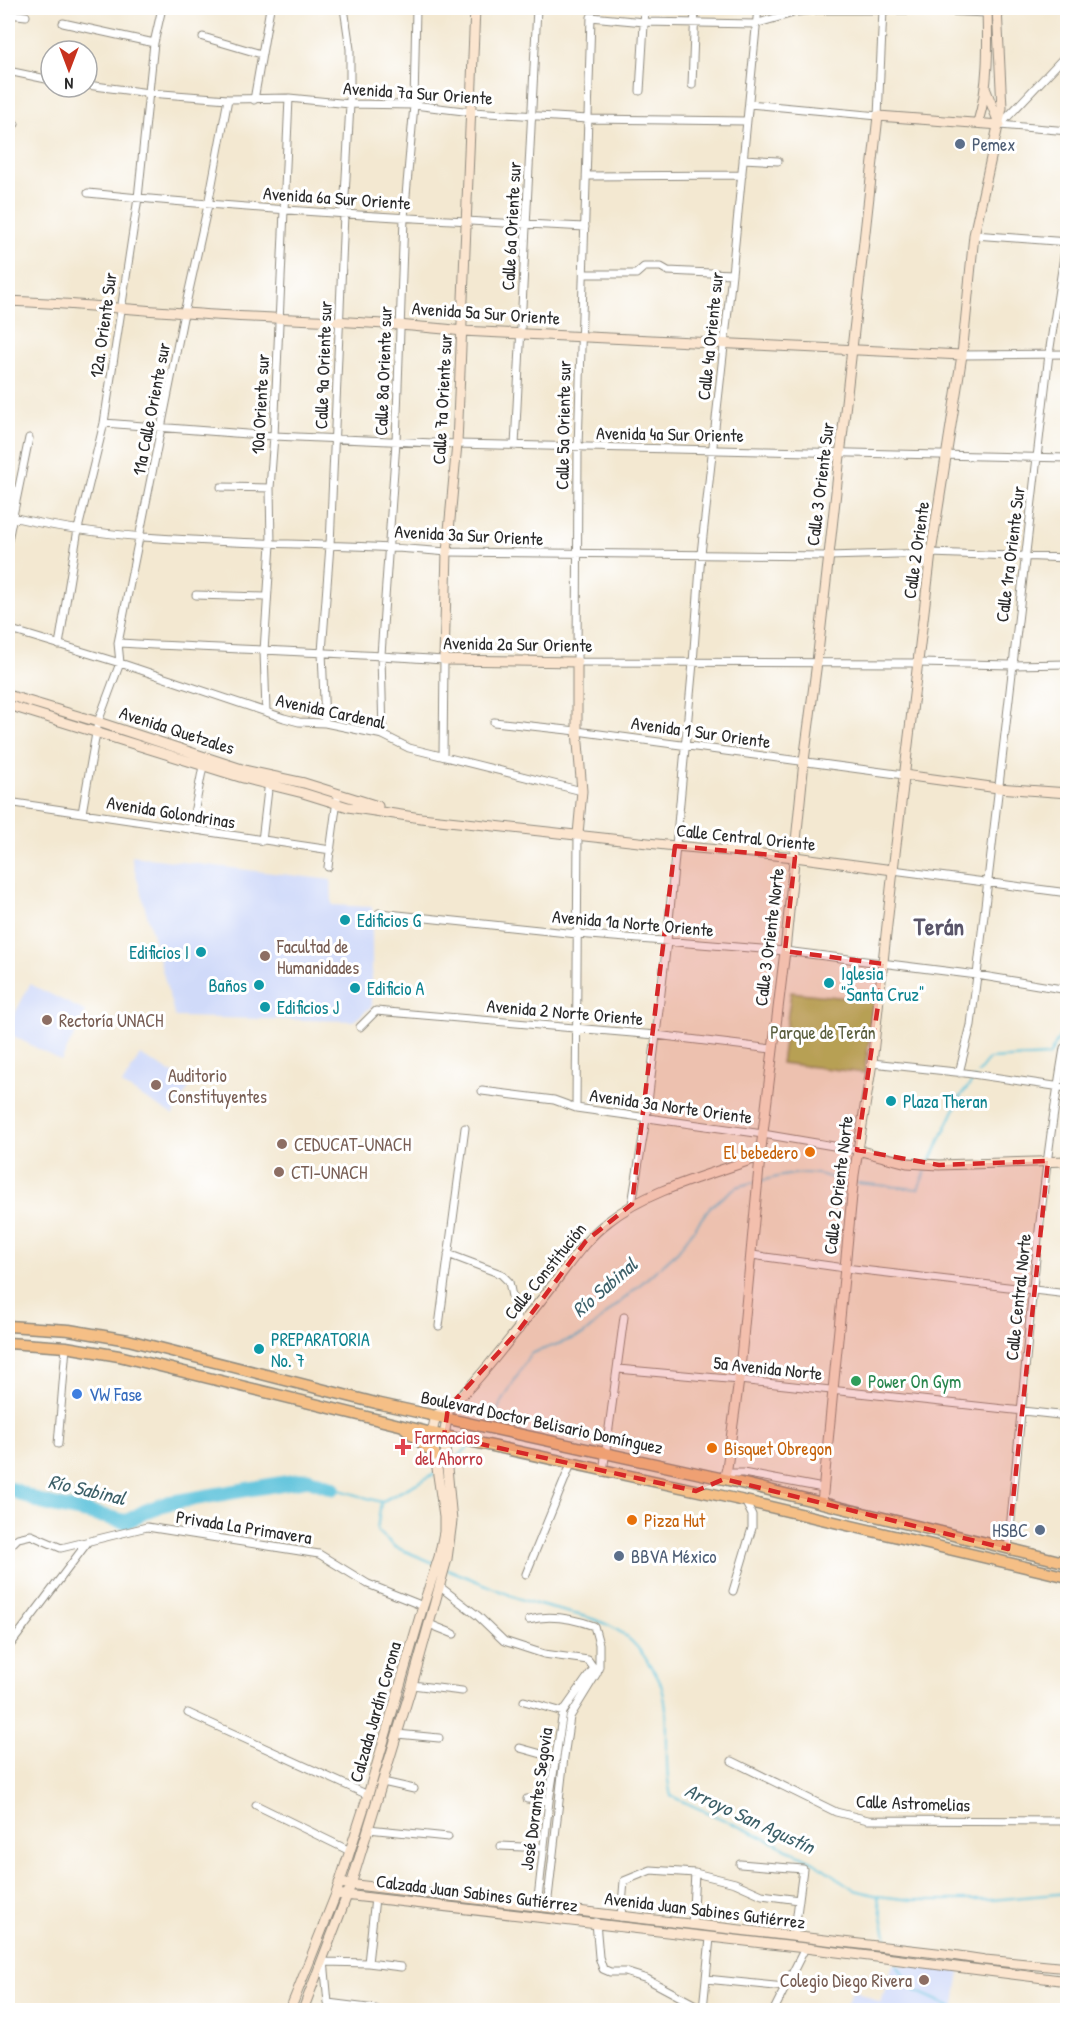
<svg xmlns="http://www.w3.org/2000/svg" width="1075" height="2018" viewBox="0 0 1075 2018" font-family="'Patrick Hand',sans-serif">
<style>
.built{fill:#d0daf9}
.green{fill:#b0be61;stroke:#6e7446;stroke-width:1.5}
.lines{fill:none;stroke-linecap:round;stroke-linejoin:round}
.stream{stroke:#5ec3db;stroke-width:2}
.river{stroke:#5ec3db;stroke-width:15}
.street-casing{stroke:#8f8a7e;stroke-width:9}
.secondary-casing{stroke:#8f8a7e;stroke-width:11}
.primary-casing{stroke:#8f8a7e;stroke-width:13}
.street{stroke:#fff;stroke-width:7}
.secondary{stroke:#fbe5cf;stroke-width:9}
.primary{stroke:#f5bf86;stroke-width:10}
.marked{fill:#d62828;fill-opacity:0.2;stroke:#d62828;stroke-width:4.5;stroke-dasharray:12 8;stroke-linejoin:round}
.service-dot{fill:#5c6f8a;stroke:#fff;stroke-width:2}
.culture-dot{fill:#0f9aa8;stroke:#fff;stroke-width:2}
.education-dot{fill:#8d6e63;stroke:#fff;stroke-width:2}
.food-dot{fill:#e8710a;stroke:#fff;stroke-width:2}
.leisure-dot{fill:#2e9e5b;stroke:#fff;stroke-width:2}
.shop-dot{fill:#3f7fe0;stroke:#fff;stroke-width:2}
.health-dot{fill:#e0444e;stroke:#fff;stroke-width:2}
.labels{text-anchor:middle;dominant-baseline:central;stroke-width:6;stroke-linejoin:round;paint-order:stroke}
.street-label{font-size:18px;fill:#2b2b2b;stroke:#fff}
.service-label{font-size:18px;fill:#4e5e75;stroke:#fff;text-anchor:start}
.culture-label{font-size:18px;fill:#0d838f;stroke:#fff;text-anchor:start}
.education-label{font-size:18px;fill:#785e54;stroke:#fff;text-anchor:start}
.park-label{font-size:18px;fill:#5a5e3e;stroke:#fff}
.food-label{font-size:18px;fill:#c56008;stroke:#fff;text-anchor:start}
.leisure-label{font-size:18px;fill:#27864d;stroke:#fff;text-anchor:start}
.shop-label{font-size:18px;fill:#366cbe;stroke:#fff;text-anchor:start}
.health-label{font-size:18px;fill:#be3a42;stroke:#fff;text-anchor:start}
.water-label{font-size:20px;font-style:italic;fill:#3d6069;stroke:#fff}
.district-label{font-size:24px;font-weight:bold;fill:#5b566a;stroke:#fff}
</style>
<rect width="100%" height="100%" fill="#fff"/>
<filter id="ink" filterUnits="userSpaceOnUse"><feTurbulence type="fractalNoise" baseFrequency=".0167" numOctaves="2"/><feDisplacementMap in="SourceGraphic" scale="12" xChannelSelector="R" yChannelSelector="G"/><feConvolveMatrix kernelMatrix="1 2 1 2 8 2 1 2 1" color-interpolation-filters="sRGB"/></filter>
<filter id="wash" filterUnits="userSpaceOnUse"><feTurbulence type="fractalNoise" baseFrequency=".008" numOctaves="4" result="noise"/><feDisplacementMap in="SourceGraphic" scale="24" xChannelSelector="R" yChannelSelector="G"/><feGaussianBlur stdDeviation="1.35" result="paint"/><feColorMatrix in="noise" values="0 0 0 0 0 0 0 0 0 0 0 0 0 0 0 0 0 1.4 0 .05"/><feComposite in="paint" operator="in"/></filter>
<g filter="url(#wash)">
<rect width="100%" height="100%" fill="#f3e8d1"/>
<path class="built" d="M131,856L331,880L332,905L372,907V1006L354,1021L175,1017Z
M30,984L86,1012L61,1061L8,1033V1027Z
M140,1055L191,1084L173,1115L122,1085Z
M893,1964L960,1971L954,2010H833L844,2009L853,1989L881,2003Z"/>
<path class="green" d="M791,992L875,1001L864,1073L781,1063Z"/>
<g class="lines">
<path class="stream" d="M978,1073L989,1059L1049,1056L1068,1021
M930,1162L960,1097L975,1078
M760,1181C780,1176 803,1170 823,1175C833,1178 841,1182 851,1183
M857,1183L918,1189L927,1168
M490,1423L530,1354L583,1335L678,1251L710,1207L736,1187L755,1182
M476,1439L484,1430
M449,1466L470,1445
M333,1488L381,1502L436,1473
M381,1502L377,1530L395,1547L434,1563
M447,1569C473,1579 498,1591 523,1600C574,1618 619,1612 649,1664C654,1671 660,1679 662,1688C672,1723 662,1760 671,1796L758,1835L814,1862L855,1890L878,1896L912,1900H991L1068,1893
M878,1898L888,1945
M896,1964L916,1991L959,2010"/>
<path class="river" d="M8,1489C20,1491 31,1499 43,1503C71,1510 99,1514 126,1522L146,1511L168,1503L308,1479L333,1488"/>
</g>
</g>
<g filter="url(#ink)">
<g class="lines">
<g class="street-casing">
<path id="street" d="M987,13L921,10H817L797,12L755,24L644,22L591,17L578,448L577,662L918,663L1012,665L1068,664
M8,14L26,16
M63,23L154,43
M203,37L261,54
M8,71L51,80
M87,85L149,93L228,99L289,98L350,104L414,105L472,112L588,119L747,121
M692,85L695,8
M640,91L645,8
M254,100L270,8
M749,104L878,116L883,10
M8,123L15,124
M1000,125L1068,53
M1000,125L1068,131
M743,159L778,161
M587,176L742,175
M88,193C253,210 419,219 585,227
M974,235L1068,242
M584,274H636L644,267H661L668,271L732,274
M962,355L1068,354
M104,423L274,436L457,444L1068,458
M515,446L537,8
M221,487L270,488
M8,516C151,551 302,538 447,552L828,556L931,553L1068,558
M8,540L29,438
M196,595L266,597
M8,629L120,663L284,718L299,722L325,723L383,735L409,748L582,791
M118,643C227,649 335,652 444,660L443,756
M59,645L78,529L104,423L138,198L154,43L162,8
M266,712L264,651L271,544L270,488L274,436L289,98
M494,722L577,731L904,775
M325,723L322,652L330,545L344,214L350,104V49L344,8
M383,735L381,655L396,442L404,218L414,105L416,8
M8,802L331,850
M82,813L98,722L120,663L118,643L184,313L208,205L228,99
M191,829L203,766
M262,841L269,781
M328,867L337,800
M893,870L1068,893
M379,913L577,934L785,951L977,975L1068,990
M360,1027L376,1011L656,1035L772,1049
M872,1063L965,1073L1068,1088
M959,1073L971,1025L977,975L1049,354L1068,230
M482,1091L554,1100L576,1108L763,1134L857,1150
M576,1108L578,834
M632,1204L646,1119L667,942L693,663L701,554L732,274L758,8
M448,1254L501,1274L509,1282L519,1330
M752,1255L845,1268L1068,1294
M439,1326L465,1128
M618,1369L739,1380L1068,1416
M58,1444L66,1347
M603,1472L624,1317
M724,1479L731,1473H743L823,1488
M8,1548L18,1538L31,1535L61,1548L147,1527L319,1554L368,1584L423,1606
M1008,1549C1025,1382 1036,1214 1064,1048
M526,1574L571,1464
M439,1586L478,1616L504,1641L544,1654L588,1660L596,1671
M733,1591L752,1528V1515L745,1501
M529,1620C550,1614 574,1619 594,1626L599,1644V1666L597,1673L570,1717L564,1757L547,1907
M429,1624L454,1634
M8,1648L87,1543
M412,1685L462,1691
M524,1701L563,1712
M188,1713L368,1795
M397,1734L439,1738
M520,1748L556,1758
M732,1761L836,1812L868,1820L1068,1821
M383,1782L414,1789
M527,1799L549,1801
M256,1805L350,1851
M368,1829L448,1837
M501,1846L544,1848
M740,1864L803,1869L794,1937
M537,1907L549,1801L563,1712L594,1668L599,1666
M621,1917L624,1881L651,1870L695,1873L735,1883L762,1895L799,1900
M596,1922L599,1957L603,1969L610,1972H625L647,1979L703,2009L713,2010
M692,1925L695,1873
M324,1960L328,2003L331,2010
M325,1962L368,1963L401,1967
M368,1963L375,1898
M706,1979L785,1987
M328,2003L376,2009
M703,2009L710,1938
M774,2010L805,1948"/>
</g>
<g class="secondary-casing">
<path id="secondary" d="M475,8L457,444L447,552L444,660L577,662V731L582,791L578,834
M985,88L999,123
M978,122C989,86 988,45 987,8
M8,301C67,303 125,309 185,313C277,320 370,320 462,331L962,355
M8,695L98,722L248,771L304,783L378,806
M8,705L243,778L303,793L348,807L421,818L675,846L795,857L893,870
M904,775L998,788L1068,793
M857,1150L907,1163L939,1165L1068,1161
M724,1479L727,1468L739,1380L760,1157L785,951L804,761L817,662L878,116L1000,125
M822,1503L854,1175L872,1063L893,870L931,553L962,355L974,235L1002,108L997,8
M339,1883L945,1954L985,1960L1068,1968
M336,1894L805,1948L1068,1981
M290,2010L336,1894L368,1795L423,1606L439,1557L444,1532V1517L432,1433L436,1415C457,1403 473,1384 489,1365C510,1339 531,1313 552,1286C570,1263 585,1239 609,1221C648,1190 709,1175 756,1158
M303,2010L351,1885L412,1685L447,1559L452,1521L444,1436L448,1413"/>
</g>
<g class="primary-casing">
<path id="primary" d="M8,1326L69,1330L128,1340L376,1403L724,1479L1068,1563
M8,1343L66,1347L119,1356L432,1433L745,1501L1068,1577
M404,1427L435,1455"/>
</g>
<use href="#street" class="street"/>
<use href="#secondary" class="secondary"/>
<use href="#primary" class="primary"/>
</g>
</g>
<path class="marked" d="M675,846L795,857L785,951L884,964L857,1150L939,1165L1048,1161L1008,1549L724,1479L696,1491L444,1436L448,1408L519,1330L586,1241L632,1204Z"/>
<g class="service-dot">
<circle cx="960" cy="144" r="6"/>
<circle cx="1040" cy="1530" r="6"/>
<circle cx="619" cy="1556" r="6"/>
</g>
<g class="culture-dot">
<circle cx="345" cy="920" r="6"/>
<circle cx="201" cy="952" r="6"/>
<circle cx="829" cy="983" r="6"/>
<circle cx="259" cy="985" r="6"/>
<circle cx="355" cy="988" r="6"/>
<circle cx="265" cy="1007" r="6"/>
<circle cx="891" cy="1101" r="6"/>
<circle cx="259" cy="1349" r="6"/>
</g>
<g class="education-dot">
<circle cx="265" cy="956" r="6"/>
<circle cx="47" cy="1020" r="6"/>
<circle cx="156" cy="1085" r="6"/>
<circle cx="282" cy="1144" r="6"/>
<circle cx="279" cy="1172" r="6"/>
<circle cx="924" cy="1980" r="6"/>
</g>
<g class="food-dot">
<circle cx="810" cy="1152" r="6"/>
<circle cx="712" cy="1448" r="6"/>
<circle cx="632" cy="1520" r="6"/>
</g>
<circle class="leisure-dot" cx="856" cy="1381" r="6"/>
<circle class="shop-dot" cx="77" cy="1394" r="6"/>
<path class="health-dot" d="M400 1438h6v6h6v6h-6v6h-6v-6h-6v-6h6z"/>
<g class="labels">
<g class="street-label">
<text transform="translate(418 93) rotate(4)">Avenida 7a Sur Oriente</text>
<text transform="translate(337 198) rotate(4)">Avenida 6a Sur Oriente</text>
<text transform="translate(511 226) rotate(-87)">Calle 6a Oriente sur</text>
<text transform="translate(486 313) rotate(4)">Avenida 5a Sur Oriente</text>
<text transform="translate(103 325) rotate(-82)">12a. Oriente Sur</text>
<text transform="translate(710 336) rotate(-84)">Calle 4a Oriente sur</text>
<text transform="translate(323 365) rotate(-88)">Calle 9a Oriente sur</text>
<text transform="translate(383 371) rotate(-88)">Calle 8a Oriente sur</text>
<text transform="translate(442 399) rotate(-87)">Calle 7a Oriente sur</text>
<text transform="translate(260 404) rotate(-87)">10a Oriente sur</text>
<text transform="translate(151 409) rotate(-79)">11a Calle Oriente sur</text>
<text transform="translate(563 425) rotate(-89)">Calle 5a Oriente sur</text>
<text transform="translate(670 434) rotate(1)">Avenida 4a Sur Oriente</text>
<text transform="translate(820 484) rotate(-83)">Calle 3 Oriente Sur</text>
<text transform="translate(469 535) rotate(3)">Avenida 3a Sur Oriente</text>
<text transform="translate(916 550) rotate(-82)">Calle 2 Oriente</text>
<text transform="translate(1010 554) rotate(-83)">Calle 1ra Oriente Sur</text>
<text transform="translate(518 644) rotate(1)">Avenida 2a Sur Oriente</text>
<text transform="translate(331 711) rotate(12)">Avenida Cardenal</text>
<text transform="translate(177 730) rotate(18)">Avenida Quetzales</text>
<text transform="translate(701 732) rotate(8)">Avenida 1 Sur Oriente</text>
<text transform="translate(171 812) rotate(9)">Avenida Golondrinas</text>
<text transform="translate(746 837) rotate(6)">Calle Central Oriente</text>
<text transform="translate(633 923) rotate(5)">Avenida 1a Norte Oriente</text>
<text transform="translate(769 937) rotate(-83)">Calle 3 Oriente Norte</text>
<text transform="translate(565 1012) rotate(5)">Avenida 2 Norte Oriente</text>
<text transform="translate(671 1106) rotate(8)">Avenida 3a Norte Oriente</text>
<text transform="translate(838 1185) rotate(-83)">Calle 2 Oriente Norte</text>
<text transform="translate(545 1271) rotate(-51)">Calle Constitución</text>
<text transform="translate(1018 1297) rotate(-84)">Calle Central Norte</text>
<text transform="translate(768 1368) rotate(6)">5a Avenida Norte</text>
<text transform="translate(542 1422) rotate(12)">Boulevard Doctor Belisario Domínguez</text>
<text transform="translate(244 1527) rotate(9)">Privada La Primavera</text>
<text transform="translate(375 1712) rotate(-74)">Calzada Jardín Corona</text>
<text transform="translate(536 1799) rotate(-82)">José Dorantes Segovia</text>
<text transform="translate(913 1803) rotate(2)">Calle Astromelias</text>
<text transform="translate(477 1893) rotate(7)">Calzada Juan Sabines Gutiérrez</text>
<text transform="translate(705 1910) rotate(7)">Avenida Juan Sabines Gutiérrez</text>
</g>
<g class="service-label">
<text x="972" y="144">Pemex</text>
<text x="1028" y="1530" text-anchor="end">HSBC</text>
<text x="631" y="1556">BBVA México</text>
</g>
<g class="culture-label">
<text x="357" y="920">Edificios G</text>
<text x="189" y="952" text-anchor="end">Edificios I</text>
<text x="841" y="973">Iglesia<tspan x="841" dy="21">"Santa Cruz"</tspan></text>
<text x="247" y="985" text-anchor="end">Baños</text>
<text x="367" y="988">Edificio A</text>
<text x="277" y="1007">Edificios J</text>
<text x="903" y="1101">Plaza Theran</text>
<text x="271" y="1339">PREPARATORIA<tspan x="271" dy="21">No. 7</tspan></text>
</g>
<g class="education-label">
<text x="277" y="946">Facultad de<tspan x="277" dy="21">Humanidades</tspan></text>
<text x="59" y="1020">Rectoría UNACH</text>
<text x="168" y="1075">Auditorio<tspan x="168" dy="21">Constituyentes</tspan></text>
<text x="294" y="1144">CEDUCAT-UNACH</text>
<text x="291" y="1172">CTI-UNACH</text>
<text x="912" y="1980" text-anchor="end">Colegio Diego Rivera</text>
</g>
<g class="park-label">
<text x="823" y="1032">Parque de Terán</text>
</g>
<g class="food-label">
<text x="798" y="1152" text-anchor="end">El bebedero</text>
<text x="724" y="1448">Bisquet Obregon</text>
<text x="644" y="1520">Pizza Hut</text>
</g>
<g class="leisure-label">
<text x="868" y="1381">Power On Gym</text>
</g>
<g class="shop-label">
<text x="89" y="1394">VW Fase</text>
</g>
<g class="health-label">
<text x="415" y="1437">Farmacias<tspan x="415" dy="21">del Ahorro</tspan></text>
</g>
<g class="water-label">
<text transform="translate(604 1287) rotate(-41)">Río Sabinal</text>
<text transform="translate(87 1489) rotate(13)">Río Sabinal</text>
<text transform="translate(750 1818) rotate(25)">Arroyo San Agustín</text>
</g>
<g class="district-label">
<text x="939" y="926">Terán</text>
</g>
</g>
<rect width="1075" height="2018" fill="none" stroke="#fff" stroke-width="30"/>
<g transform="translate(69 69) rotate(180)"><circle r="28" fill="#ffffff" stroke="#aaaaaa" stroke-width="1.5"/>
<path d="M0-4.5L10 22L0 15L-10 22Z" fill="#c8321e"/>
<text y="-9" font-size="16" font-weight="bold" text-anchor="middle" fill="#2b2b2b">N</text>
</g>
</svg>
